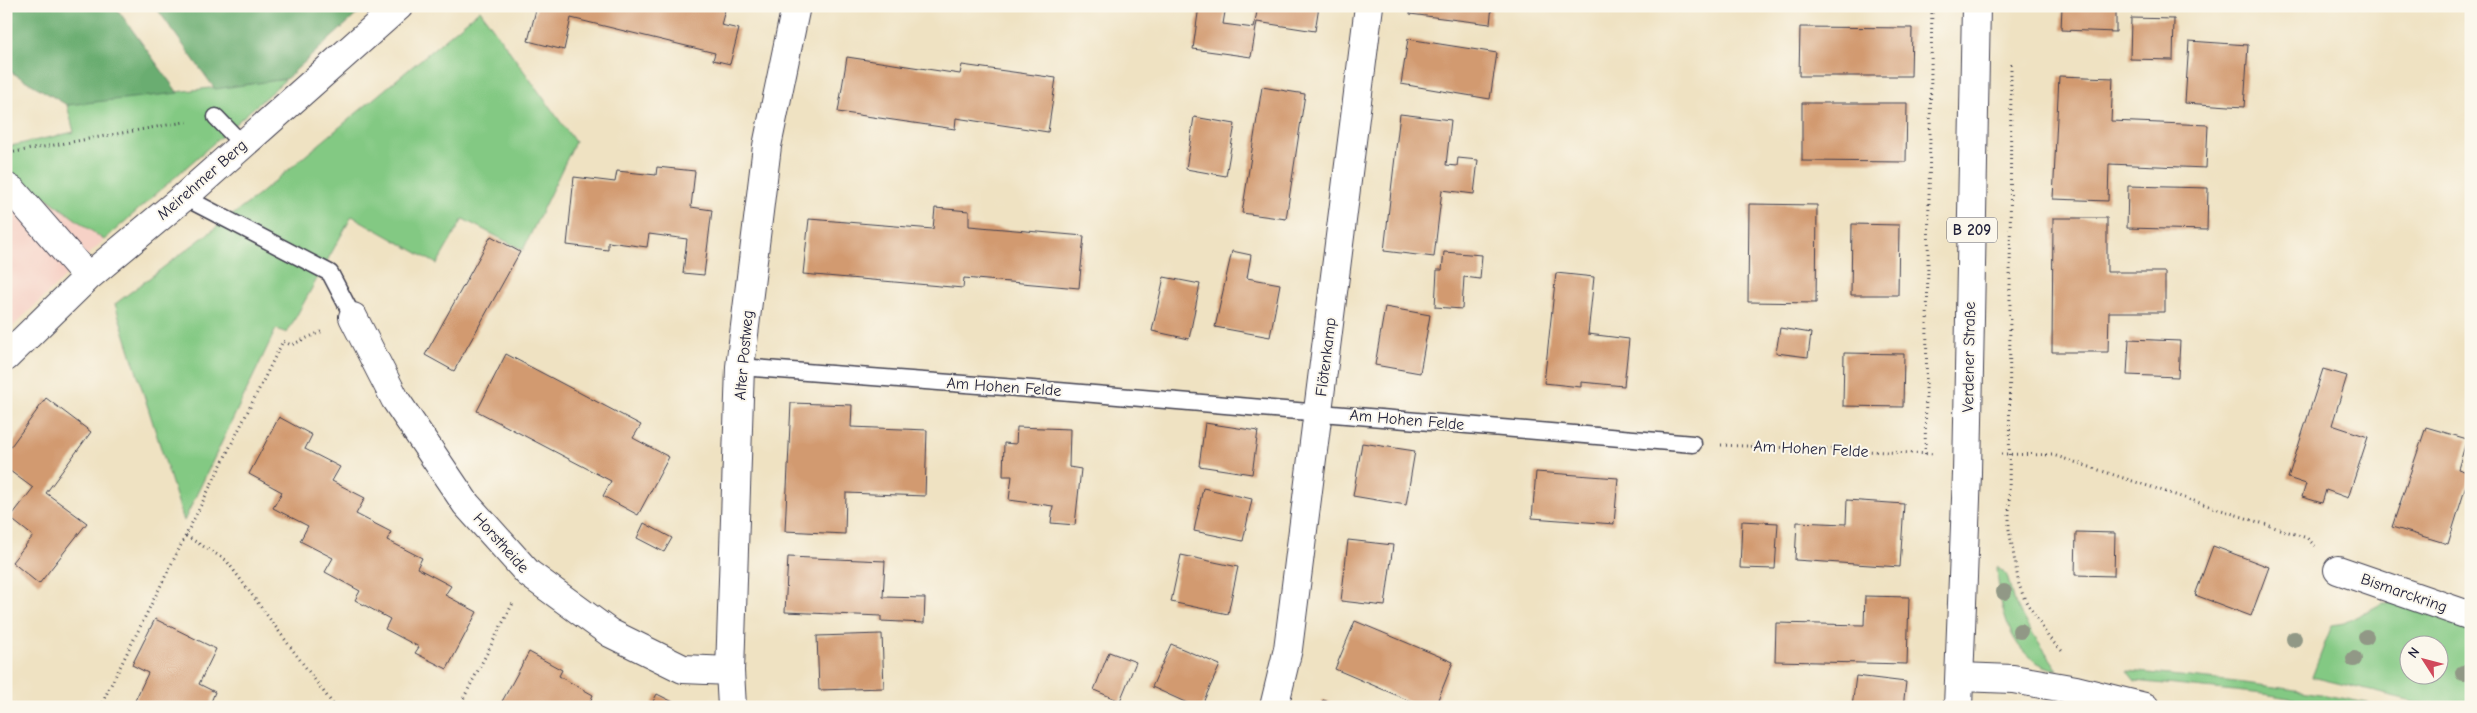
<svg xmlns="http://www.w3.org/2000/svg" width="2477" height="713" viewBox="0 0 2477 713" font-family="'Comic Neue',sans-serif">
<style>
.built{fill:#f6d1c6}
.green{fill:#83c983;stroke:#52765f;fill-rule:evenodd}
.forest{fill:#6aad71;stroke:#466856}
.building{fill:#d29a6f}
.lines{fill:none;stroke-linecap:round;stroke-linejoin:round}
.lane-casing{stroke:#413f4f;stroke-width:19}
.street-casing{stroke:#413f4f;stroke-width:30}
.secondary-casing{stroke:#413f4f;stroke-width:30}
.primary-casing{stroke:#413f4f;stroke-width:30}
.path{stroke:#413f4f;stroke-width:3;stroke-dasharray:1 4;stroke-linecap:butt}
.lane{stroke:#fff;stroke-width:16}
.street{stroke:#fff;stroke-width:28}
.secondary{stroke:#fff;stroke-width:28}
.primary{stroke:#fff;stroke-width:28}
.tree{fill:#919886}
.labels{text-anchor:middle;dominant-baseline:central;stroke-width:4;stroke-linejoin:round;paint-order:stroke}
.shield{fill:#fbf7ec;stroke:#636270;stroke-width:1}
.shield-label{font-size:15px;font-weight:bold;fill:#22223b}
.street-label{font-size:16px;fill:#22223b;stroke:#fbf7ec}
</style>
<rect width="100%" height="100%" fill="#fbf7ec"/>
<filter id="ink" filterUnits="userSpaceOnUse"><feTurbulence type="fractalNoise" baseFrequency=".02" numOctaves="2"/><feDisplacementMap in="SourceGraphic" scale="10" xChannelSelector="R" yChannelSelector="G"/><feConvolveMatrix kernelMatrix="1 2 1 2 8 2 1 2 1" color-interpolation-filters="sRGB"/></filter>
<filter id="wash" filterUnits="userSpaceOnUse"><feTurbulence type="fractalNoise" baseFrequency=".0096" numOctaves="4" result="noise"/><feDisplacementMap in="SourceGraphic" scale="20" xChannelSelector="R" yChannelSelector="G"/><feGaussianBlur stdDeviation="1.12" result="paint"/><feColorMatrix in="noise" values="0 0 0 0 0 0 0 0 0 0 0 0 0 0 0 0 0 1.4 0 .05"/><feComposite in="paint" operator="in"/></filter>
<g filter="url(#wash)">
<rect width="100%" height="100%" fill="#efe2c2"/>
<path class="built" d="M6,168L104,240L6,333Z"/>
<path class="green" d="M480,10L575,142L523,250L463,219L437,264L352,216L287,333L276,329L184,521L115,304L251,201Z
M286,79L104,240L6,168V147L74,132L67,105Z
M1997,567L2007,575L2013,599L2027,625L2058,670C2010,662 1999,608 1997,567Z
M2383,603H2402L2471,627V707H2438L2312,677L2332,625L2344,623ZM2410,646H2440V676H2410Z
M2127,671C2213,679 2299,687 2384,707H2343L2264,694L2135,681Z"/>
<path class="forest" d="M6,6H115L178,93L67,105L6,69Z
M155,6H366L286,79L215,89Z"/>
<g id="blocks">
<path class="building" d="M537,6H726L721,25L739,29L730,64L713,60L715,53L571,18L564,50L528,41Z
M1199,6H1226L1223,24L1254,28L1258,6H1319L1315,31L1257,22L1251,57L1193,49Z
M1411,6H1492L1490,24L1410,14Z
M2062,6H2116V32L2061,30Z
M2131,18L2174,19L2173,60L2130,59Z
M1800,27L1912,28L1911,76H1799Z
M1408,39L1497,53L1490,99L1401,84Z
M2189,41L2248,45L2244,107L2185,103Z
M847,57L960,74L962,65L1056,78L1048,132L956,118L955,129L838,112Z
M2059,76L2113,78L2111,121L2208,125L2206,168L2109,164L2108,201L2053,199Z
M1262,87L1305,94L1286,219L1242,213Z
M1802,103H1907L1906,162L1802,161Z
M1400,114L1451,120L1446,165L1457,166L1458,158L1478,160L1474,194L1442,190L1434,257L1384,251Z
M1194,117L1235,124L1226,176L1186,169Z
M657,167L695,171L691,207L712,210L704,275L683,273L687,239L649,234L647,247L608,242V250L567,245L574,177L615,182L617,171L656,175Z
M2128,186L2208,188L2207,230L2127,228Z
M1749,204L1817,205L1816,303L1748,302Z
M935,208L969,211V226L1084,236L1079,288L964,278L963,288L803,274L809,219L933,229Z
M2053,218H2107V272H2165V312H2109L2108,352H2052Z
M1852,224L1899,225L1898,295H1851Z
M491,236L520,252L454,371L425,355Z
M1232,251L1251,255L1247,278L1280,284L1270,337L1215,327Z
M1444,252L1482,255L1480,279L1464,277L1462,309L1435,307L1437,270H1442Z
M1556,273L1594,277L1588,334L1629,339L1624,386L1581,382V387L1544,383Z
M1164,277L1200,284L1189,339L1152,331Z
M1385,307L1430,315L1420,373L1375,365Z
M1780,328L1811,333L1808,357L1776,353Z
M2129,339L2180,341L2178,377L2127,375Z
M1844,353L1904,354L1903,407L1843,406Z
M506,354L641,425L633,438L669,457L638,515L603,496L611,481L477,411Z
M2323,369L2347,376L2332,425L2368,437L2348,498L2326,490L2322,503L2302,497L2306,484L2288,478Z
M46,398L91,432L46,493L87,523L39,584L12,562L33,536L10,518L33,488L6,468V453Z
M791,403L852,405L851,427L927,430L925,496L846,493L845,534L785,531Z
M279,417L312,435L305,449L340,467L332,481L365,498L356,514L391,532L387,540L422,558L417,568L451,586L445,595L477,612L447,669L415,653L419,647L385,629L390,619L355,600L360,591L325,572L333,558L300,541L308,526L273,508L282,492L249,474Z
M1205,423L1258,431L1252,474L1199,466Z
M1017,427L1070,429L1069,467L1081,469L1075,525L1051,523L1053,506L1009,500L1012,476H1003L1004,443L1016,444Z
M2426,427L2467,439L2458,469L2470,473L2448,544L2392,527Z
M1362,443L1415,451L1406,505L1353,496Z
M1536,472L1618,478L1614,524L1532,518Z
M1203,488L1252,499L1243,541L1194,531Z
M1847,500L1904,504L1900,567L1795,560L1797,522L1846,524Z
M1742,521L1778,523L1775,569L1740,568Z
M644,523L672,538L664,552L637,538Z
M2076,532L2115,533L2114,576L2075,575Z
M1348,540L1393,545L1385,606L1341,601Z
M2213,546L2269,567L2251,616L2195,595Z
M1181,555L1238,567L1228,614L1171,602Z
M788,557L885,561L883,597L925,598L924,623L881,621V616L785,612Z
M1865,596L1909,597L1907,664L1775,661L1776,623L1864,625Z
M155,619L216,649L199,684L215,692L209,707H132L148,673L132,665Z
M1355,621L1453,662L1435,707H1424L1335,669Z
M882,634L884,688L819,690L817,636Z
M1171,644L1220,665L1201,707H1196L1152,687Z
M529,652L562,670L559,676L593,695L590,702L599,707H499Z
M1109,652L1136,662L1120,701L1094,690Z
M1856,676L1906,682L1903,707H1852Z
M657,694L675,703L673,707H650Z
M1323,700L1342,706V707H1321Z"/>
</g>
</g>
<g filter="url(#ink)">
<use href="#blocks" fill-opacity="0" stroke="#413f4f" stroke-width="1"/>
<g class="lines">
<g class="lane-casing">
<path id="lane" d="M216,117L243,145
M184,197L330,273L353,317
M740,367L1058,391L1693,444"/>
</g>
<g class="street-casing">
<path id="street" d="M6,187L13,191L88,277
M353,317L395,399L466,504L528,573L610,633L683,669L730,671
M6,357L88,277L184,197L399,6
M2338,570L2471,616
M732,707L730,671L740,367L767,146L796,6
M1274,707L1288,649L1369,6"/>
</g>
<g class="secondary-casing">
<path id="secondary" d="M1960,677L2013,679L2076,690L2145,707"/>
</g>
<g class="primary-casing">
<path id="primary" d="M1958,707L1967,473L1976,6"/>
</g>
<path class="path" d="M2011,64L2009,529L2019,585L2025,600L2049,638L2064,653
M9,153L190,121
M1721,445L1935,454
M1925,454L1932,6
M2001,454L2053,455L2307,538L2315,546
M186,536L226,560L335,707
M100,707L283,341L291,345L323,331
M459,707L513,603"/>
<use href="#lane" class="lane"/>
<use href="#street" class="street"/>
<use href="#secondary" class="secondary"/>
<use href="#primary" class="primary"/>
</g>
<g class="tree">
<circle cx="2004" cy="592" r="8"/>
<circle cx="2020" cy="631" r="8"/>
<circle cx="2366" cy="637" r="8"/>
<circle cx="2294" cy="639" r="8"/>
<circle cx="2354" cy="659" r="8"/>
<circle cx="2463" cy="673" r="8"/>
</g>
</g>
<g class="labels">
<rect class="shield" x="1947" y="217.5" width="50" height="25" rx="4"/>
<g class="shield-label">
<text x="1972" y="230">B 209</text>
</g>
<g class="street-label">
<text transform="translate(202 180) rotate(-41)">Meirehmer Berg</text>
<text transform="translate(744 355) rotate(-85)">Alter Postweg</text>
<text transform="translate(1326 357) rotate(-83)">Flötenkamp</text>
<text transform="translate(1969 357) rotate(-89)">Verdener Straße</text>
<text transform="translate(1004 387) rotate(4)">Am Hohen Felde</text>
<text transform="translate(1407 420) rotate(5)">Am Hohen Felde</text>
<text transform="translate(1811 449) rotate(3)">Am Hohen Felde</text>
<text transform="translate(501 543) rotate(48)">Horstheide</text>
<text transform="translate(2404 593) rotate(19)">Bismarckring</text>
</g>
</g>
<rect width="2477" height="713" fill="none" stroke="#fbf7ec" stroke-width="25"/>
<g transform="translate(2424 660) rotate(306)"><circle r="24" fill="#fbf7ec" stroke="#a4a2a5"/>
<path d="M0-4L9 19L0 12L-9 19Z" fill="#d1495b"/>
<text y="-8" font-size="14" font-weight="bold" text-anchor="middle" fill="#22223b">N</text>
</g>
</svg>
